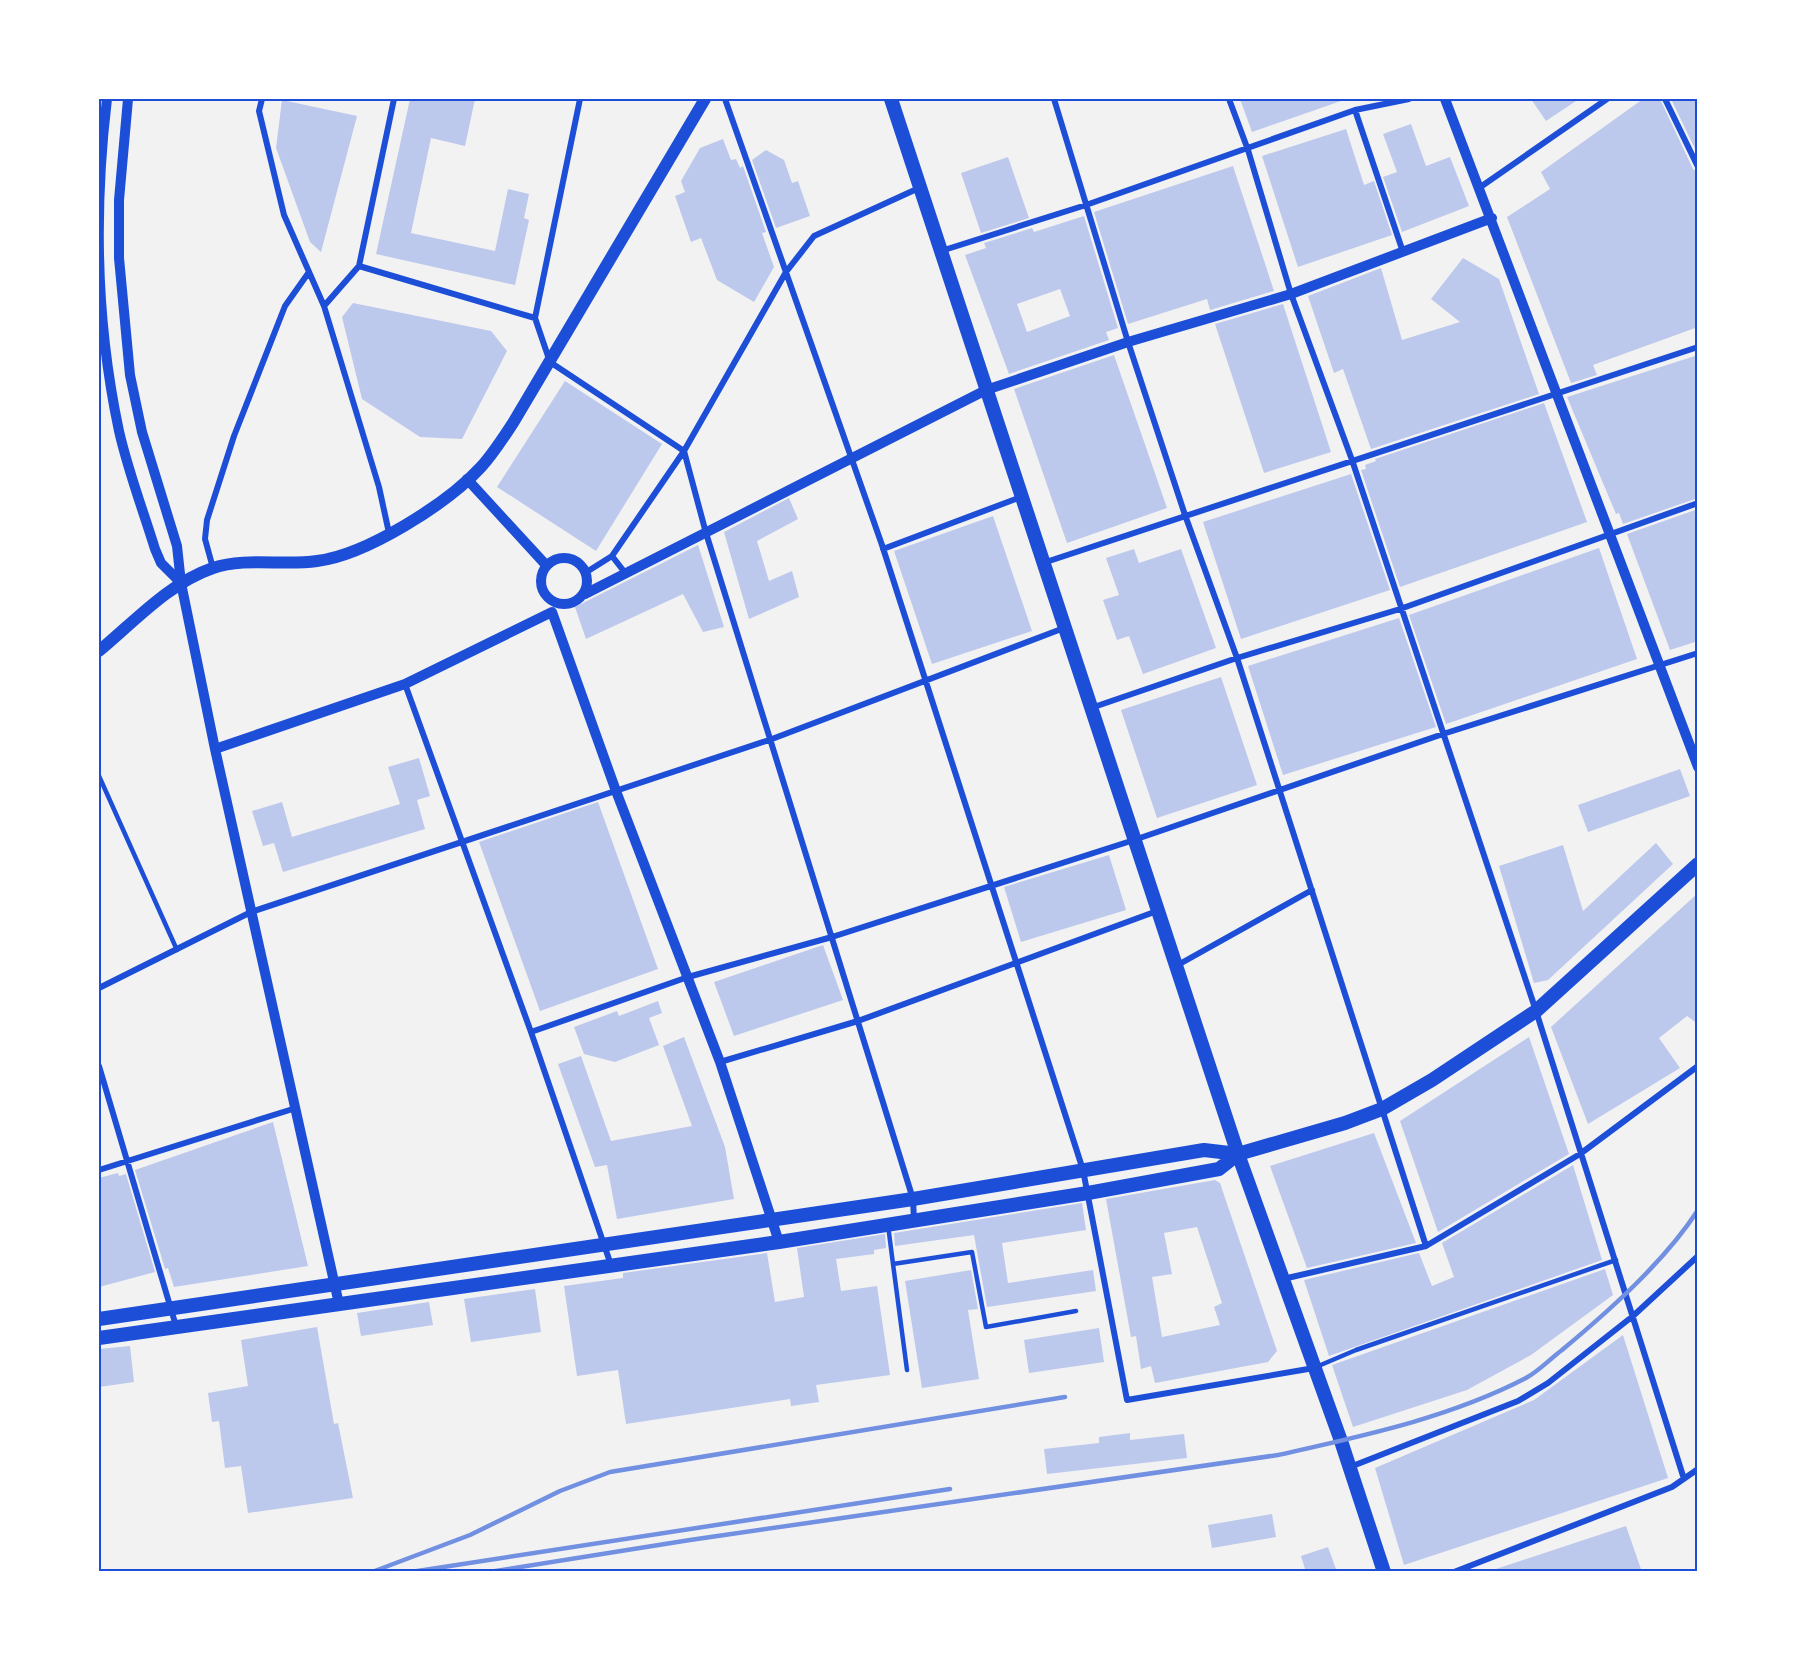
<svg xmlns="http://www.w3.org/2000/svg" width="1797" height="1671" viewBox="0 0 1797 1671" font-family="'Nunito Sans',sans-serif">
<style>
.building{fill:#bdc9ec;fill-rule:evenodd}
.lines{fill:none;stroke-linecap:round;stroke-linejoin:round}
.service{stroke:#1d4ed8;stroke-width:4.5}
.minor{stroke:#1d4ed8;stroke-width:6}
.tertiary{stroke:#1d4ed8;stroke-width:10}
.secondary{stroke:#1d4ed8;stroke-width:12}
.primary{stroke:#1d4ed8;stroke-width:14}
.trunk{stroke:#1d4ed8;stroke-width:14}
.rail{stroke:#7290e2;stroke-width:4.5}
.neatline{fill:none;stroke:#1d4ed8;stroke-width:2}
</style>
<rect width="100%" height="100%" fill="#f2f2f2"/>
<path class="building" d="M410,99H475L465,146L431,138L411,233L495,251L508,189L529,194L524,218L529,220L515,285L376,254Z
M1240,99H1340L1341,101L1252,132Z
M1531,99H1579L1546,121Z
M1643,99H1660L1693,169L1698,172V327L1593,365L1597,375L1571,383L1507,217L1550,189L1541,172Z
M1671,99H1698V155Z
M282,100L357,116L321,252L310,242L276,148Z
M1411,124L1426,166L1450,157L1469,206L1402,232L1383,177L1397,172L1383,134Z
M1346,129L1364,185L1374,181L1392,235L1298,267L1262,156Z
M723,139L731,160L736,159L740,168L743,166L766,232L762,233L774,267L754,302L717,280L701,238L691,242L675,196L685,192L681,181L700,148Z
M766,150L784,160L792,183L798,181L810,216L776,228L752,160Z
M1008,157L1029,218L981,233L961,173Z
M1233,166L1274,291L1210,310L1207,299L1128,324L1094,212Z
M1084,216L1118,328L1106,332L1109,340L1009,374L965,255L986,248L984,243L1032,228L1034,232ZM1060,289L1070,316L1027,332L1017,304Z
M1463,258L1499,279L1539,394L1371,449L1343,369L1334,373L1308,296L1381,268L1402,340L1460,322L1431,299Z
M353,303L491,331L507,351L462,439L420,437L362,399L342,317Z
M1283,304L1331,452L1264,473L1215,324Z
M1114,355L1167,508L1067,543L1014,389Z
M1698,355V498L1623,524L1619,513L1616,514L1567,397Z
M565,381L662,444L596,551L497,487Z
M1544,403L1587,522L1400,587L1361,470L1366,469L1365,465L1376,461L1375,459Z
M1351,474L1390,590L1241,639L1203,522Z
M789,498L798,519L757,541L769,581L792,571L799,597L749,619L724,532Z
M1698,509V641L1670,650L1627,534Z
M993,516L1032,631L932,664L894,551Z
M698,545L724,627L703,632L683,594L586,639L575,607Z
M1599,548L1637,659L1446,724L1409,615Z
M1134,549L1139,563L1181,549L1216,648L1143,674L1129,636L1117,640L1103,600L1119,595L1106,558Z
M1399,618L1436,727L1283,775L1248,666Z
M1221,677L1257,785L1157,818L1121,710Z
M419,758L430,796L417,800L425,829L283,872L274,843L263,846L252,811L282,802L292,837L400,804L388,767Z
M1680,769L1690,796L1588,832L1578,805Z
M598,802L658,969L540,1011L479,842Z
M1656,843L1673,864L1548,980L1534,983L1499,866L1563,845L1583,911Z
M1109,855L1126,910L1021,942L1004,887Z
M1698,893V1024L1687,1016L1659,1038L1680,1068L1588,1124L1551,1027Z
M823,945L843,1000L734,1036L714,982Z
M658,1001L662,1013L649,1018L659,1045L615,1062L584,1054L574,1027L617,1011L619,1016Z
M684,1037L725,1147L734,1199L617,1219L607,1165L595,1167L558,1064L581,1056L611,1141L692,1126L663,1046Z
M1529,1037L1569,1154L1438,1232L1400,1121Z
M273,1122L308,1266L174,1287L168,1268L165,1269L135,1170Z
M1374,1133L1416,1243L1307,1268L1270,1166Z
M1573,1165L1602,1260L1329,1356L1304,1280L1419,1253L1432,1286L1454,1277L1442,1243Z
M118,1173L119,1176L126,1174L155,1272L99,1287V1178Z
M1215,1180L1220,1183L1277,1351L1268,1362L1155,1383L1151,1366L1141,1369L1136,1336L1131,1337L1106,1199ZM1197,1227L1222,1303L1214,1307L1220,1325L1162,1337L1152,1277L1172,1274L1164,1233Z
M1082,1203L1086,1230L1002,1243L1008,1283L1093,1270L1096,1291L987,1307L974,1235L895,1246L894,1233Z
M885,1234L886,1248L874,1250V1254L836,1259L841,1291L877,1286L890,1375L816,1385L819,1402L791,1406L790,1399L626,1424L618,1370L577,1376L564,1286L623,1278V1273L767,1253L775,1302L804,1297L797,1248Z
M1605,1269L1613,1295L1531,1355L1467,1390L1353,1427L1332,1365Z
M971,1270L978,1309L968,1310L979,1379L922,1388L905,1281Z
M535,1289L541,1332L471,1342L464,1299Z
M429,1302L433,1325L361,1336L357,1313Z
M317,1327L334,1424L338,1423L353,1498L248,1513L241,1466L225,1468L219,1421L212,1422L208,1393L248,1386L241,1340Z
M1099,1328L1104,1362L1029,1373L1024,1340Z
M1623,1335L1668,1478L1404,1565L1375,1468L1534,1400Z
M130,1346L134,1382L99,1387V1349Z
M1130,1433V1440L1184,1434L1187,1458L1047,1474L1044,1449L1099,1443V1437Z
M1272,1514L1276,1537L1212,1548L1208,1525Z
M1626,1526L1642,1572H1496V1569Z
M1328,1547L1337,1572H1306L1301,1556Z"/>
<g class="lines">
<path class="service" d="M99,776L177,950
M888,1225L893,1264
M1316,1367L1356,1350L1616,1260
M907,1370L893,1264L972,1252L986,1327L1076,1311"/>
<path class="minor" d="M262,99L259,111L284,215L324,306L379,487L389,533
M580,99L535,318L550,362L684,451L706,533L913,1199L914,1220
M725,99L882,545L1083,1170L1127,1400L1314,1368
M1054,99L1128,342L1185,515L1237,658L1426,1246
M1229,99L1248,150L1291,294L1352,460L1536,1011L1684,1479
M1665,99L1698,167
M1355,110L1403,252
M1479,188L1607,99
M941,251L1086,205L1355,110L1409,99
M359,266L535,318
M324,306L359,266L394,99
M883,549L1021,497
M612,556L626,574
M1043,563L1698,347
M213,568L205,539L207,520L234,436L285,306L309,272
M585,573L612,556L684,451L786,272L814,236L919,188
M405,684L531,1032L611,1265
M1091,708L1237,658L1400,609L1698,503
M1176,966L1312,890
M99,988L251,912L772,739L1064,628
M531,1032L688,977L832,937L1134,840L1443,734L1698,653
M720,1062L858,1021L1157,911
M99,1066L176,1326
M99,1170L296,1108
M1283,1279L1426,1246L1580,1154L1698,1066
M1350,1467L1518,1401L1548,1383L1633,1316L1698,1256
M1454,1572L1672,1487L1698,1469"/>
<path class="tertiary" d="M107,99C94,208 96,323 119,431C128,471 143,510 155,549L161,563L181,583
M128,99L119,200V258L130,375L142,432L177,546L181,583L215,749L339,1304
M1445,99L1698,767
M467,479L546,565
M541 581a23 23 0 1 1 46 0a23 23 0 1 1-46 0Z
M585,594L986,390L1128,342L1291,294L1492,218
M215,749L405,684L552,612L616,791L720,1062L779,1242"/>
<path class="secondary" d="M99,651C134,622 169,583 213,568C246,557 283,566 317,561C366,555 447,504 481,467C493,454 503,438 513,423L705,99"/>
<path class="primary" d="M891,99L1238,1154
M99,1319L913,1199L1204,1150L1238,1154
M99,1338L779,1242L1088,1193L1219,1169L1238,1154"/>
<path class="trunk" d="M1384,1572L1341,1441L1238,1154L1345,1123L1382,1109L1432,1080L1536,1011L1698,864"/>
<path class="rail" d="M372,1572L470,1535L560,1491L610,1472L1065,1397
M411,1572L950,1489
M489,1572L690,1540L1278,1455C1362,1436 1449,1418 1526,1378C1539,1371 1550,1359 1562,1350C1609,1311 1665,1261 1698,1210"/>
</g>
<rect width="1797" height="1671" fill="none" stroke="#ffffff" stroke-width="201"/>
<rect x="100" y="100" width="1596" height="1470" class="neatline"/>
</svg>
